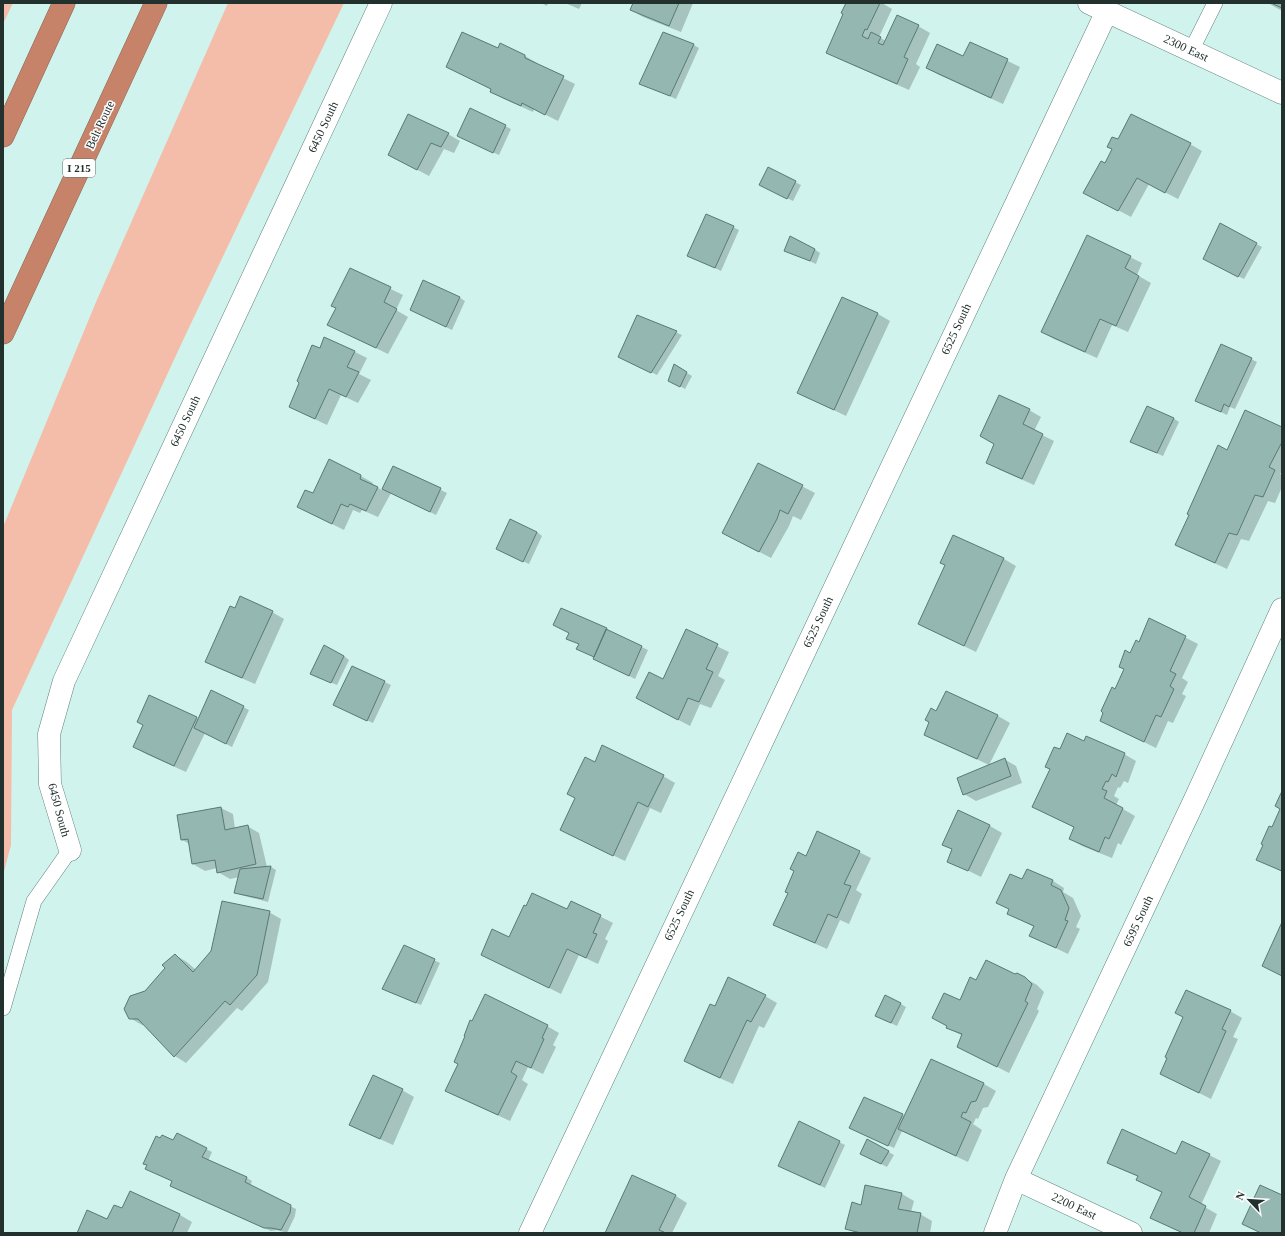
<svg xmlns="http://www.w3.org/2000/svg" width="1285" height="1236" viewBox="0 0 1285 1236" font-family="Georgia,serif">
<style>
.green{fill:#f4bda9}
.shadow{fill:#0003}
.building{fill:#95b7b1;stroke:#597a74}
.lines{fill:none;stroke-linecap:round;stroke-linejoin:round}
.lane-casing{stroke:#62837d;stroke-width:16}
.street-casing{stroke:#62837d;stroke-width:23}
.secondary-casing{stroke:#62837d;stroke-width:23}
.highway-casing{stroke:#8d6655;stroke-width:23}
.lane{stroke:#fff;stroke-width:15}
.street{stroke:#fff;stroke-width:22}
.secondary{stroke:#fff;stroke-width:22}
.highway{stroke:#c6836a;stroke-width:22}
.labels{text-anchor:middle;dominant-baseline:central;stroke-width:3;stroke-linejoin:round;paint-order:stroke}
.shield{fill:#fff;stroke:#646e6d;stroke-width:1}
.shield-label{font-size:11px;font-weight:bold;fill:#22302e}
.street-label{font-size:12px;fill:#22302e;stroke:#fff}
</style>
<rect width="100%" height="100%" fill="#d0f4ed"/>
<path class="green" d="M3,3H13L3,24Z
M228,3H344L185,336L12,710L11,845L3,875V527L96,302Z"/>
<path class="shadow" d="M541,3H548L547,6Z
M565,3H582L579,9Z
M635,3H693L681,32L643,17L631,10Z
M847,3H882L892,9L879,37L886,41L918,26L930,33L916,64L920,67L909,90L839,59L827,52L844,14Z
M1268,3H1282V11Z
M971,43L1020,67L1003,104L939,75L927,68L963,58Z
M500,45L525,56L537,63V65L575,84L558,121L534,109L533,112L504,99L492,92V90L447,67L498,49Z
M694,45L699,48L676,99L646,86Z
M471,109L511,129L499,155L464,139Z
M448,134L460,141L454,153L444,149L429,176L389,155Z
M1118,141L1190,144L1202,151L1178,199L1149,184L1131,217L1097,199L1105,164Z
M795,182L801,185L793,201L766,188Z
M1221,225L1262,247L1244,279L1210,262Z
M733,227L739,230L721,271L694,258Z
M814,249L820,253L816,264L785,250Z
M1130,257L1142,263L1137,275L1151,283L1128,332L1112,325L1097,358L1054,339L1042,332Z
M350,269L403,295L396,310L408,317L388,354L340,331L337,308Z
M460,298L465,301L452,330L411,310Z
M842,298L878,314L890,321L846,416L798,393Z
M638,316L682,335L657,375L625,359Z
M325,338L355,352L367,358L359,374L371,380L358,403L341,395L327,425L302,413L290,406L320,350Z
M1251,359L1257,362L1235,409L1230,407L1227,415L1202,403Z
M675,366L692,376L685,389L669,380Z
M1029,410L1041,417L1034,431L1054,441L1034,485L1000,470L988,463Z
M1173,418L1179,422L1163,456L1137,445Z
M1282,428V471L1280,474L1282,475V487L1275,503L1268,501L1249,541L1241,539L1227,569L1188,551L1176,545L1227,451Z
M329,460L361,476L373,483L372,485L382,490L393,467L447,493L436,515L391,493L378,517L362,510L360,513L353,510L344,530L298,507L314,494Z
M759,464L815,493L801,520L793,516L789,526L771,558L723,533Z
M537,532L542,536L529,564L503,552Z
M953,536L1004,559L1016,566L976,652L919,624L946,565Z
M235,610L272,612L284,619L255,684L218,668L207,661Z
M1149,619L1198,644L1182,678L1188,682L1182,694L1186,696L1173,723L1168,721L1156,748L1113,727L1101,720L1116,690L1130,654L1139,643Z
M606,629L612,633L648,650L635,679L600,661L580,644Z
M686,631L729,652L718,676L725,680L711,708L700,704L690,726L650,705L664,680Z
M344,656L349,660L337,685L311,674Z
M352,667L391,685L373,723L340,708Z
M946,692L998,716L1010,723L989,765L938,741L926,734Z
M150,696L199,719L243,707L249,710L232,747L205,733L186,772L146,754L134,747L144,725Z
M1085,742L1124,754L1136,761L1128,783L1124,781L1120,788L1118,787L1114,796L1119,799L1116,805L1135,816L1121,845L1118,843L1112,858L1082,846L1070,839L1075,828L1033,807L1051,770L1046,767L1060,751Z
M1004,759L1016,766L1022,783L976,801L964,794Z
M596,763L663,776L675,783L661,813L650,808L625,861L573,836Z
M1282,794V872L1258,859L1281,809Z
M221,808L233,814L235,829L247,826L259,833L267,867H271L276,870L268,902L241,895L235,892L239,877L230,879L218,872L217,868L205,871L193,864L190,844L182,840L179,816Z
M959,812L990,826L1002,833L981,877L949,861L953,850L944,844Z
M859,852L871,858L856,890L862,894L849,924L840,920L827,949L787,931L775,924L806,857Z
M1028,871L1053,881L1064,888L1063,892L1073,898L1081,916L1076,927L1080,929L1068,954L1030,936L1034,927L1009,914Z
M572,902L613,923L605,939L608,941L598,964L579,955L561,994L495,961L510,938L568,911Z
M269,912L281,919L268,982L242,1011L237,1008L186,1063L175,1056L145,1025H142L130,1018L146,991L166,968L175,955L187,962L196,970Z
M404,946L440,963L421,1005L389,992Z
M1015,975L1025,978L1037,985L1044,992L1037,1009L1039,1011L1009,1073L958,1047L963,1036L947,1028L960,1001L977,981Z
M765,996L777,1003L764,1028L759,1026L733,1084L697,1068L685,1061L715,1007Z
M901,1004L906,1007L897,1026L882,1019Z
M1230,1011L1242,1018L1233,1037L1238,1039L1211,1099L1161,1074Z
M547,1026L559,1033L553,1045L556,1047L543,1074L528,1067L522,1080L528,1084L510,1121L458,1097L446,1091L459,1064Z
M932,1060L984,1084L996,1091L988,1107L983,1108L978,1119L976,1118L973,1124L982,1130L968,1162L902,1131L894,1148L856,1131L902,1115L905,1116Z
M402,1090L414,1097L393,1145L362,1131L350,1124Z
M178,1135L212,1152L208,1161L247,1178L252,1181L250,1186L296,1209L295,1216L287,1233L277,1230L271,1231L177,1189L173,1181L161,1139L174,1142Z
M868,1140L894,1155L887,1167L867,1157Z
M839,1142L845,1145L825,1188L785,1169Z
M1177,1155H1209L1221,1161L1201,1205L1217,1214L1209,1233H1182L1151,1217L1162,1193L1138,1180L1139,1177L1120,1169L1108,1162Z
M131,1192L180,1215L192,1222L187,1233H78L108,1221L123,1210Z
M902,1194L914,1201L911,1212L920,1214L932,1221L930,1233H855L847,1228L861,1206Z
M676,1196L687,1203L672,1233H606Z"/>
<path class="building" d="M633,3H679L669,26L630,10Z
M846,3H880L867,30L865,29L862,36L868,39L871,32L881,37L878,43L883,45L897,15L919,25L904,57L908,59L897,84L826,53L843,14L841,13Z
M1271,3H1282V8Z
M462,32L498,48L500,43L525,55V58L564,76L545,115L522,103L521,106L490,92L491,89L446,67Z
M663,32L694,44L670,96L639,84Z
M970,42L1008,59L991,98L926,68L937,44L963,56Z
M470,108L506,125L493,153L457,136Z
M408,114L449,133L441,147L431,143L417,170L388,155Z
M1131,114L1191,143L1165,193L1137,178L1118,211L1083,193L1101,161L1105,163L1112,149L1107,147L1112,137L1118,139Z
M768,167L796,181L787,199L759,185Z
M706,214L734,226L715,268L687,256Z
M1220,223L1257,243L1238,277L1203,259Z
M1087,235L1131,256L1125,268L1139,276L1116,326L1100,319L1085,352L1041,332Z
M790,236L815,249L810,261L784,251Z
M350,268L391,287L384,302L397,309L376,348L327,325L336,308L331,306Z
M423,280L460,297L446,327L410,310Z
M842,297L878,313L834,410L797,393Z
M637,315L677,331L651,373L618,357Z
M324,337L355,351L347,367L359,372L346,397L329,389L315,419L289,407L299,383L297,381L312,345L320,348Z
M1221,344L1252,358L1229,407L1224,404L1221,412L1195,401Z
M674,364L687,372L680,387L668,381Z
M999,395L1030,409L1023,424L1043,434L1022,479L986,463L994,444L980,436Z
M1147,406L1174,418L1157,453L1130,442Z
M1245,410L1282,427V442L1269,467L1275,470L1263,497L1255,495L1237,535L1229,533L1215,563L1175,545L1189,515L1187,514L1218,445L1227,450Z
M329,459L361,475L360,479L378,487L366,511L350,504L348,507L341,504L332,524L297,507L305,490L313,493Z
M758,463L803,485L788,514L780,510L777,519L759,552L722,533Z
M393,466L441,488L430,512L382,489Z
M510,519L537,532L523,562L496,549Z
M953,535L1004,558L964,646L918,624L945,565L940,563Z
M240,596L273,611L242,678L205,662L230,606L235,608Z
M561,608L607,628L594,657L576,649L579,644L566,639L569,633L553,625Z
M1149,618L1186,636L1170,671L1176,674L1170,686L1174,689L1161,717L1156,715L1144,742L1100,721L1103,713L1101,711L1112,687L1115,689L1124,669L1119,667L1125,650L1130,653L1136,640L1139,642Z
M606,629L642,646L629,676L593,659Z
M686,629L718,644L706,669L713,672L699,702L688,698L678,720L636,698L649,672L663,679Z
M324,645L344,656L331,683L310,674Z
M352,666L385,681L367,721L333,705Z
M211,690L244,706L226,744L194,728Z
M946,691L998,715L977,759L924,735L929,722L925,720L931,708L936,711Z
M149,695L197,717L174,766L133,747L143,725L137,722Z
M1067,733L1084,741L1086,736L1125,753L1116,777L1112,774L1108,782L1106,781L1102,789L1107,791L1104,798L1123,808L1109,839L1105,837L1099,852L1069,839L1074,827L1032,807L1050,769L1045,767L1054,747L1060,749Z
M602,745L664,775L648,807L638,802L613,856L560,830L575,798L567,794L585,757L595,762Z
M1005,758L1011,776L963,795L957,778Z
M1282,791V871L1256,860L1263,845L1261,844L1269,826L1272,827L1280,809L1275,806Z
M221,807L225,830L248,825L256,864L217,873L215,860L192,864L188,839L181,840L177,815Z
M958,810L990,825L968,871L947,862L952,849L942,845Z
M817,831L860,851L844,884L851,886L837,918L828,914L815,943L773,925L788,893L785,892L794,871L790,869L798,852L806,856Z
M271,866L263,899L234,893L240,869Z
M1027,869L1053,880L1051,885L1061,890L1069,908L1065,920L1068,921L1056,948L1029,936L1034,926L1007,914L1009,909L996,903L1010,874L1022,879Z
M532,893L567,909L571,901L601,915L593,933L597,934L586,958L567,949L549,988L481,955L492,929L509,937L524,905L526,906Z
M222,901L270,911L257,975L230,1005L225,1001L174,1057L138,1019H129L124,1009L130,996L145,991L165,968L162,965L175,954L193,972L211,951Z
M1282,922V976L1262,966Z
M404,945L435,959L416,1003L382,989Z
M986,960L1015,974L1017,973L1025,977L1032,984L1025,1001L1028,1003L997,1067L957,1047L962,1034L946,1028L947,1026L932,1018L944,993L960,1000L970,977L976,980Z
M728,977L766,995L751,1022L747,1020L720,1078L684,1061L710,1004L715,1006Z
M1186,990L1231,1010L1222,1029L1226,1031L1199,1093L1160,1074L1167,1058L1165,1057L1183,1017L1175,1013Z
M485,994L548,1025L542,1038L544,1039L531,1068L516,1061L511,1072L517,1076L498,1115L445,1091L458,1064L454,1062L465,1036H464L470,1020L472,1021Z
M885,995L901,1003L891,1023L875,1016Z
M931,1059L984,1083L976,1101L971,1102L966,1113L963,1112L961,1117L971,1122L956,1156L898,1129Z
M373,1075L403,1089L380,1139L349,1125Z
M864,1097L903,1114L888,1146L849,1128Z
M799,1121L840,1141L820,1185L778,1166Z
M1122,1129L1176,1154L1182,1141L1210,1154L1189,1197L1206,1206L1194,1233H1183L1150,1218L1162,1192L1136,1180L1138,1176L1107,1163Z
M177,1133L207,1148L202,1157L247,1177L245,1182L291,1205L290,1213L281,1230L271,1228H264L170,1186L172,1181L145,1169L147,1165L143,1164L156,1136L160,1138L162,1135L173,1140Z
M867,1139L889,1151L881,1164L860,1154Z
M632,1175L676,1195L659,1230L664,1232L663,1233H605Z
M865,1185L902,1193L898,1209L921,1213L917,1233H861L845,1229L852,1202L861,1205Z
M1260,1185L1282,1195V1233H1261L1242,1224Z
M130,1191L180,1214L172,1233H77L87,1210L107,1219L114,1205L122,1208Z"/>
<g class="lines">
<g class="lane-casing">
<path id="lane" d="M1191,51L1215,3
M3,1008L34,901L70,850"/>
</g>
<g class="street-casing">
<path id="street" d="M70,850L50,784L49,734L64,681L381,3
M1016,1179L1131,1233
M530,1233L1107,11
M995,1233L1016,1179L1196,797L1282,609"/>
</g>
<g class="secondary-casing">
<path id="secondary" d="M1089,3L1282,93"/>
</g>
<g class="highway-casing">
<path id="highway" d="M3,136L64,3
M3,333L156,3"/>
</g>
<use href="#lane" class="lane"/>
<use href="#street" class="street"/>
<use href="#secondary" class="secondary"/>
<use href="#highway" class="highway"/>
</g>
<g class="labels">
<rect class="shield" x="63" y="159" width="32" height="18" rx="3"/>
<g class="shield-label">
<text x="79" y="168">I 215</text>
</g>
<g class="street-label">
<text transform="translate(1186 48) rotate(25)">2300 East</text>
<text transform="translate(100 125) rotate(-65)">Belt Route</text>
<text transform="translate(323 127) rotate(-65)">6450 South</text>
<text transform="translate(956 329) rotate(-65)">6525 South</text>
<text transform="translate(185 421) rotate(-65)">6450 South</text>
<text transform="translate(818 622) rotate(-65)">6525 South</text>
<text transform="translate(59 810) rotate(75)">6450 South</text>
<text transform="translate(679 915) rotate(-65)">6525 South</text>
<text transform="translate(1138 921) rotate(-65)">6595 South</text>
<text transform="translate(1074 1206) rotate(25)">2200 East</text>
</g>
</g>
<rect width="1285" height="1236" fill="none" stroke="#22302e" stroke-width="8"/>
<g transform="translate(1249 1200) rotate(295)" stroke="#ffffff" stroke-width="3" paint-order="stroke">
<path d="M0-3L7 15L0 10L-7 15Z" fill="#22302e"/>
<text y="-6" font-size="11" font-weight="bold" text-anchor="middle" fill="#22302e">N</text>
</g>
</svg>
